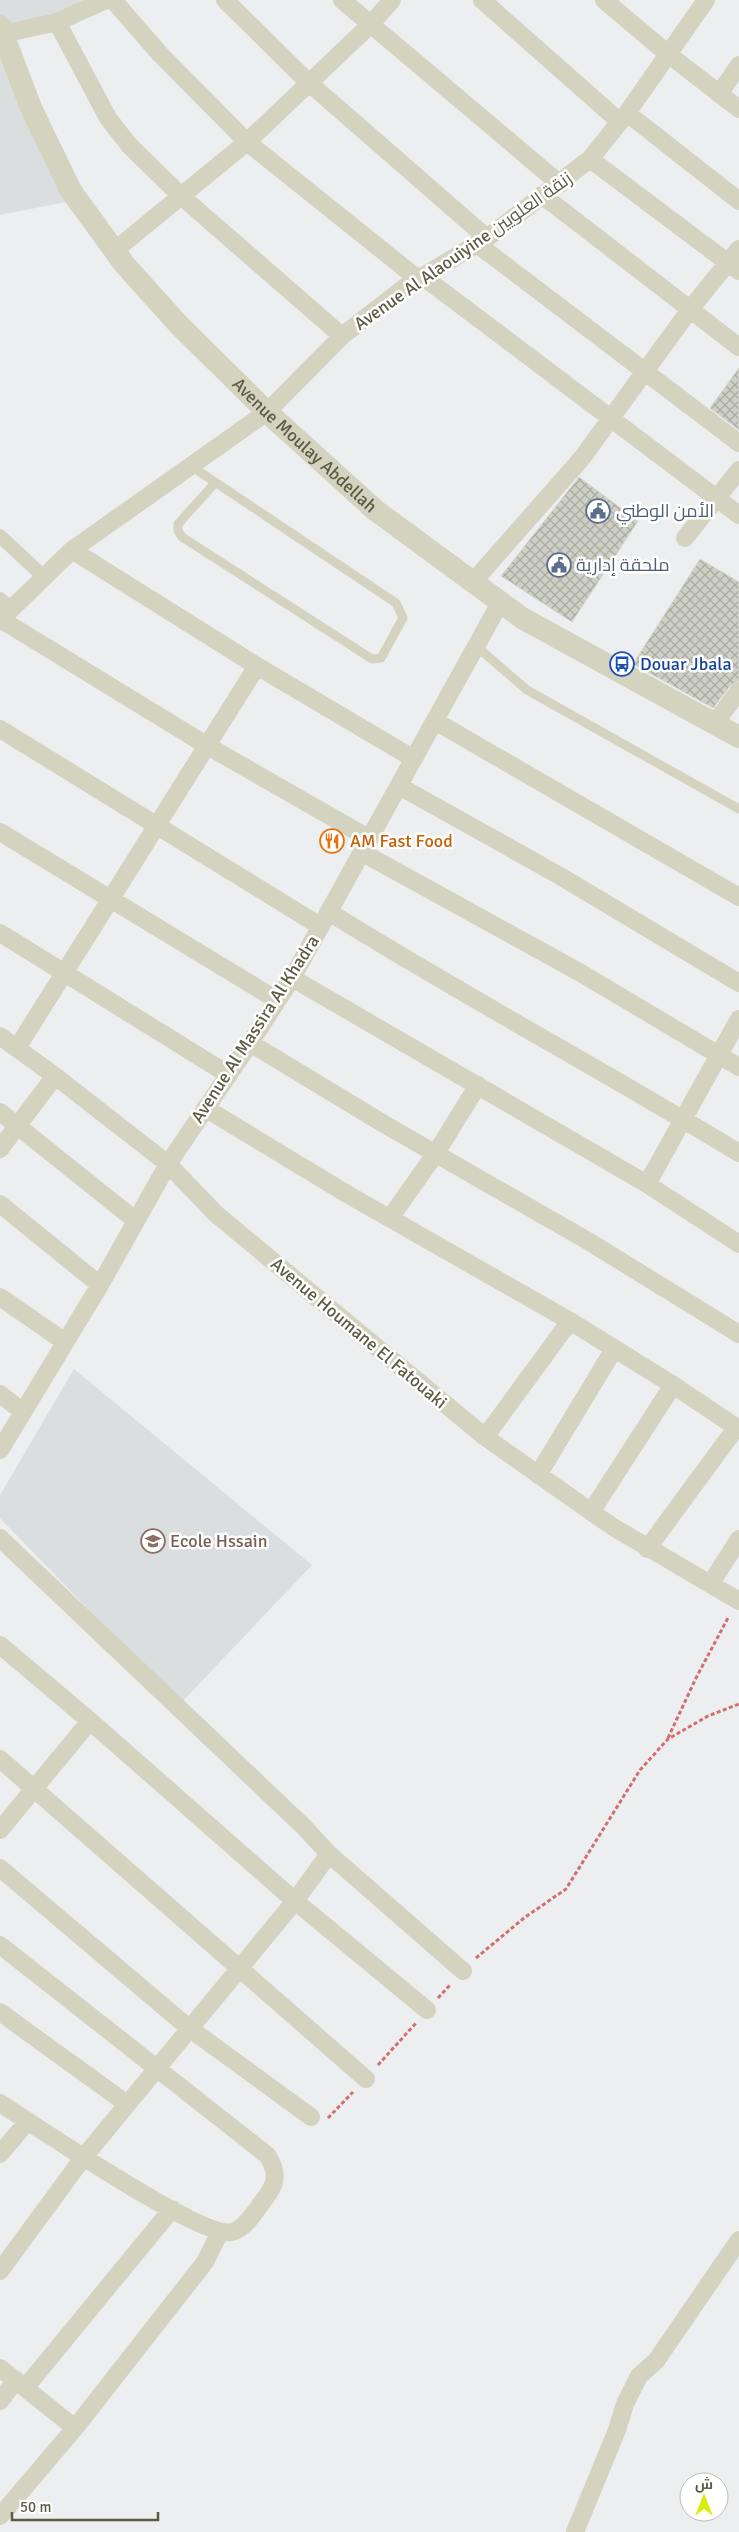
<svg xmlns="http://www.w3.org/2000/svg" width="739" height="2532" viewBox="0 0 739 2532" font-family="Signika,Cairo,sans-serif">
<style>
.education{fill:#dbdede}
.building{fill:url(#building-cross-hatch);stroke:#d7d9d0}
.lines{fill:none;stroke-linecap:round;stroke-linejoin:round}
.path{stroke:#d36e6c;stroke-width:3;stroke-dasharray:4 2.5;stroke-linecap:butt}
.service{stroke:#d4d3bf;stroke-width:9}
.pedestrian{stroke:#d4d3bf;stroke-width:14}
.minor{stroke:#d4d3bf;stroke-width:18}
.tertiary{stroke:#d4d3bf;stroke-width:22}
.labels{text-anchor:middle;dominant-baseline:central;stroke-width:5;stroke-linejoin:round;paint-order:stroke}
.street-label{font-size:18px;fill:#5c5c44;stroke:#fff}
.service-label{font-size:18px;fill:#4e5e75;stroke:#fff;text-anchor:start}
.transit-label{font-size:18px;fill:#164399;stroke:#fff;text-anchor:start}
.food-label{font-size:18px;fill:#c56008;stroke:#fff;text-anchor:start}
.education-label{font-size:18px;fill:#785e54;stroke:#fff;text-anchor:start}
</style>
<defs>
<pattern id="building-cross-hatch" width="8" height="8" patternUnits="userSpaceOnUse" patternTransform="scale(1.25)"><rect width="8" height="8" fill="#ced0c6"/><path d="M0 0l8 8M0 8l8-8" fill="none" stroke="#aaaca2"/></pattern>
</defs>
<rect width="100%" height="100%" fill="#eceef0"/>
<path class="education" d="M0,0H87L55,18L6,34L87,198L0,215Z
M74,1369L312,1565L180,1704L0,1518V1495Z"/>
<path class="building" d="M739,368V430L710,408Z
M579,477L638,521L572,622L501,576Z
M700,559L739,582V681L731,685L713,708L633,664Z"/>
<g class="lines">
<path class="path" d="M668,1738L696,1678L729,1616
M476,1958L524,1918L566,1889L640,1770L668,1739L708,1716L739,1704
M438,1998L451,1984
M378,2065L416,2023
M328,2118L353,2092"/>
<path class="service" d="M191,466L396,603L403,618L381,658L372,659L182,537L178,531V524L215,483
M476,646L527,690L739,809"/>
<path class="pedestrian" d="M0,536L44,577
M0,599L11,609"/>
<path class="minor" d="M113,0L160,54L247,142L418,279
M225,0L308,82L487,238
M342,0L560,184
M482,0L620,122
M604,0L668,54L739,109
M57,22L108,118L129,145L181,196L342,336
M3,34L57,22L106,0
M719,94L739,65
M627,113L739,201
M590,159L739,271
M542,195L739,347
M477,244L739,443
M114,251L247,142L371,24L392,0
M422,276L739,515
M685,538L739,470
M72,550L257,666L414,759
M473,582L582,458L691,308L739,249
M0,619L206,745L370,839
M0,620L72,550L267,412L342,336L405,287L487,238L590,159L627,113L706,0
M435,721L739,897
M714,724L739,691
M0,729L320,926
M399,786L560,876L739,983
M0,832L277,1000
M363,853L579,972L739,1067
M329,912C464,996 604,1071 739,1153
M0,933L229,1075
M292,978L647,1184L739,1244
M0,1036L55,1076L168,1164L216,1214L485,1437L613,1527L739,1601
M250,1043L384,1124L588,1241L739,1334
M17,1048L257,666
M205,1108L347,1194L570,1321L673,1385L739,1429
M0,1112L135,1220
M0,1149L55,1076
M647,1184L739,1019
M0,1204L100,1285
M390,1218L436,1153L478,1085
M0,1297L65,1342
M0,1394L22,1411
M485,1437L570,1321
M0,1450L100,1285L168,1164L250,1043L292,978L500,603
M538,1475L614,1349
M591,1512L673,1385
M0,1538L304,1827L329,1854L295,1901L83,2158L0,2271
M647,1549L736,1428
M711,1583L739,1539
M0,1645L90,1721L295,1901L427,2010
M0,1759L366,2079
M0,1830L90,1721
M329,1854L463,1971
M0,1868L189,2028L311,2117
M0,1945L267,2155C277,2170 278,2182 266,2197C258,2207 246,2229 232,2232C202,2239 34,2125 0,2103
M0,2012L127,2104
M0,2154L28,2121
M0,2368L75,2428
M25,2388L172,2209
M0,2401L16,2380
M0,2516L75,2428L205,2262L220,2232
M575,2532L617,2430L625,2404L639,2376L656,2361L739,2240"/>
<path class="tertiary" id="s1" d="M0,26L31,108L71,191L125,265L179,325L267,412L375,510L522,618L739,737"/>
</g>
<defs>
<g id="civic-ring" transform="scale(1.25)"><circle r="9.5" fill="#fff" stroke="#5c6f8a" stroke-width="1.5"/><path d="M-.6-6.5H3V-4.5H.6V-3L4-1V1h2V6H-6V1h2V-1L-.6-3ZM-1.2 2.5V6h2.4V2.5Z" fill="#5c6f8a"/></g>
<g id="bus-ring" transform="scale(1.25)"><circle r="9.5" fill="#fff" stroke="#1a4fb4" stroke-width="1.5"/><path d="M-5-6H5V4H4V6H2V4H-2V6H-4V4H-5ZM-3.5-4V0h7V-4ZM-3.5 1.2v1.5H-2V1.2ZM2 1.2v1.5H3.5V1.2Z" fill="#1a4fb4"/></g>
<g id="restaurant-ring" transform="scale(1.25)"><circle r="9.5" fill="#fff" stroke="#e8710a" stroke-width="1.5"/><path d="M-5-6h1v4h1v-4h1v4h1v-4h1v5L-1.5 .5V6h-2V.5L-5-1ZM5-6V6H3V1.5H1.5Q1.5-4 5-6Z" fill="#e8710a"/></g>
<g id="school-ring" transform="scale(1.25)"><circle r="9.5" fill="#fff" stroke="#8d6e63" stroke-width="1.5"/><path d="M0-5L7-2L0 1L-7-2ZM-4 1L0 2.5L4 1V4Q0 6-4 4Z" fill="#8d6e63"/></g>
</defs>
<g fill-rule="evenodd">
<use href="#civic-ring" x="598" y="511"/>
<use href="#civic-ring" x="559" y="565"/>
<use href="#bus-ring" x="622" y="664"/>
<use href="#restaurant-ring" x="332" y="841"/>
<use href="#school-ring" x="153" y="1541"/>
</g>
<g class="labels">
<g class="street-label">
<text transform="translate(463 251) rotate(-35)">Avenue Al Alaouiyine زنقة العلويين</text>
<text stroke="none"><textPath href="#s1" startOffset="526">Avenue Moulay Abdellah</textPath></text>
<text transform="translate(255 1029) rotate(-57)">Avenue Al Massira Al Khadra</text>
<text transform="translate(359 1333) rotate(40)">Avenue Houmane El Fatouaki</text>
</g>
<g class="service-label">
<text x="616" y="511">الأمن الوطني</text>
<text x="576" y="565">ملحقة إدارية</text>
</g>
<g class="transit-label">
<text x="640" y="664">Douar Jbala</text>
</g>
<g class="food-label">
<text x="350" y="841">AM Fast Food</text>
</g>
<g class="education-label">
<text x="170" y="1541">Ecole Hssain</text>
</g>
</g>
<g transform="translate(704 2497)"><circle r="24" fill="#ffffff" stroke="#bebeb4"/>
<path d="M0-4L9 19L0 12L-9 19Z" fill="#daed0a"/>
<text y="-8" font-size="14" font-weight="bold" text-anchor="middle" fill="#5c5c44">ش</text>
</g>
<path d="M12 2512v8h146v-8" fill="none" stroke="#5c5c44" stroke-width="2.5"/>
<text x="20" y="2512" font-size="15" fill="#5c5c44" stroke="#ffffff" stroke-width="4" paint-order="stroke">50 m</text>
</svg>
